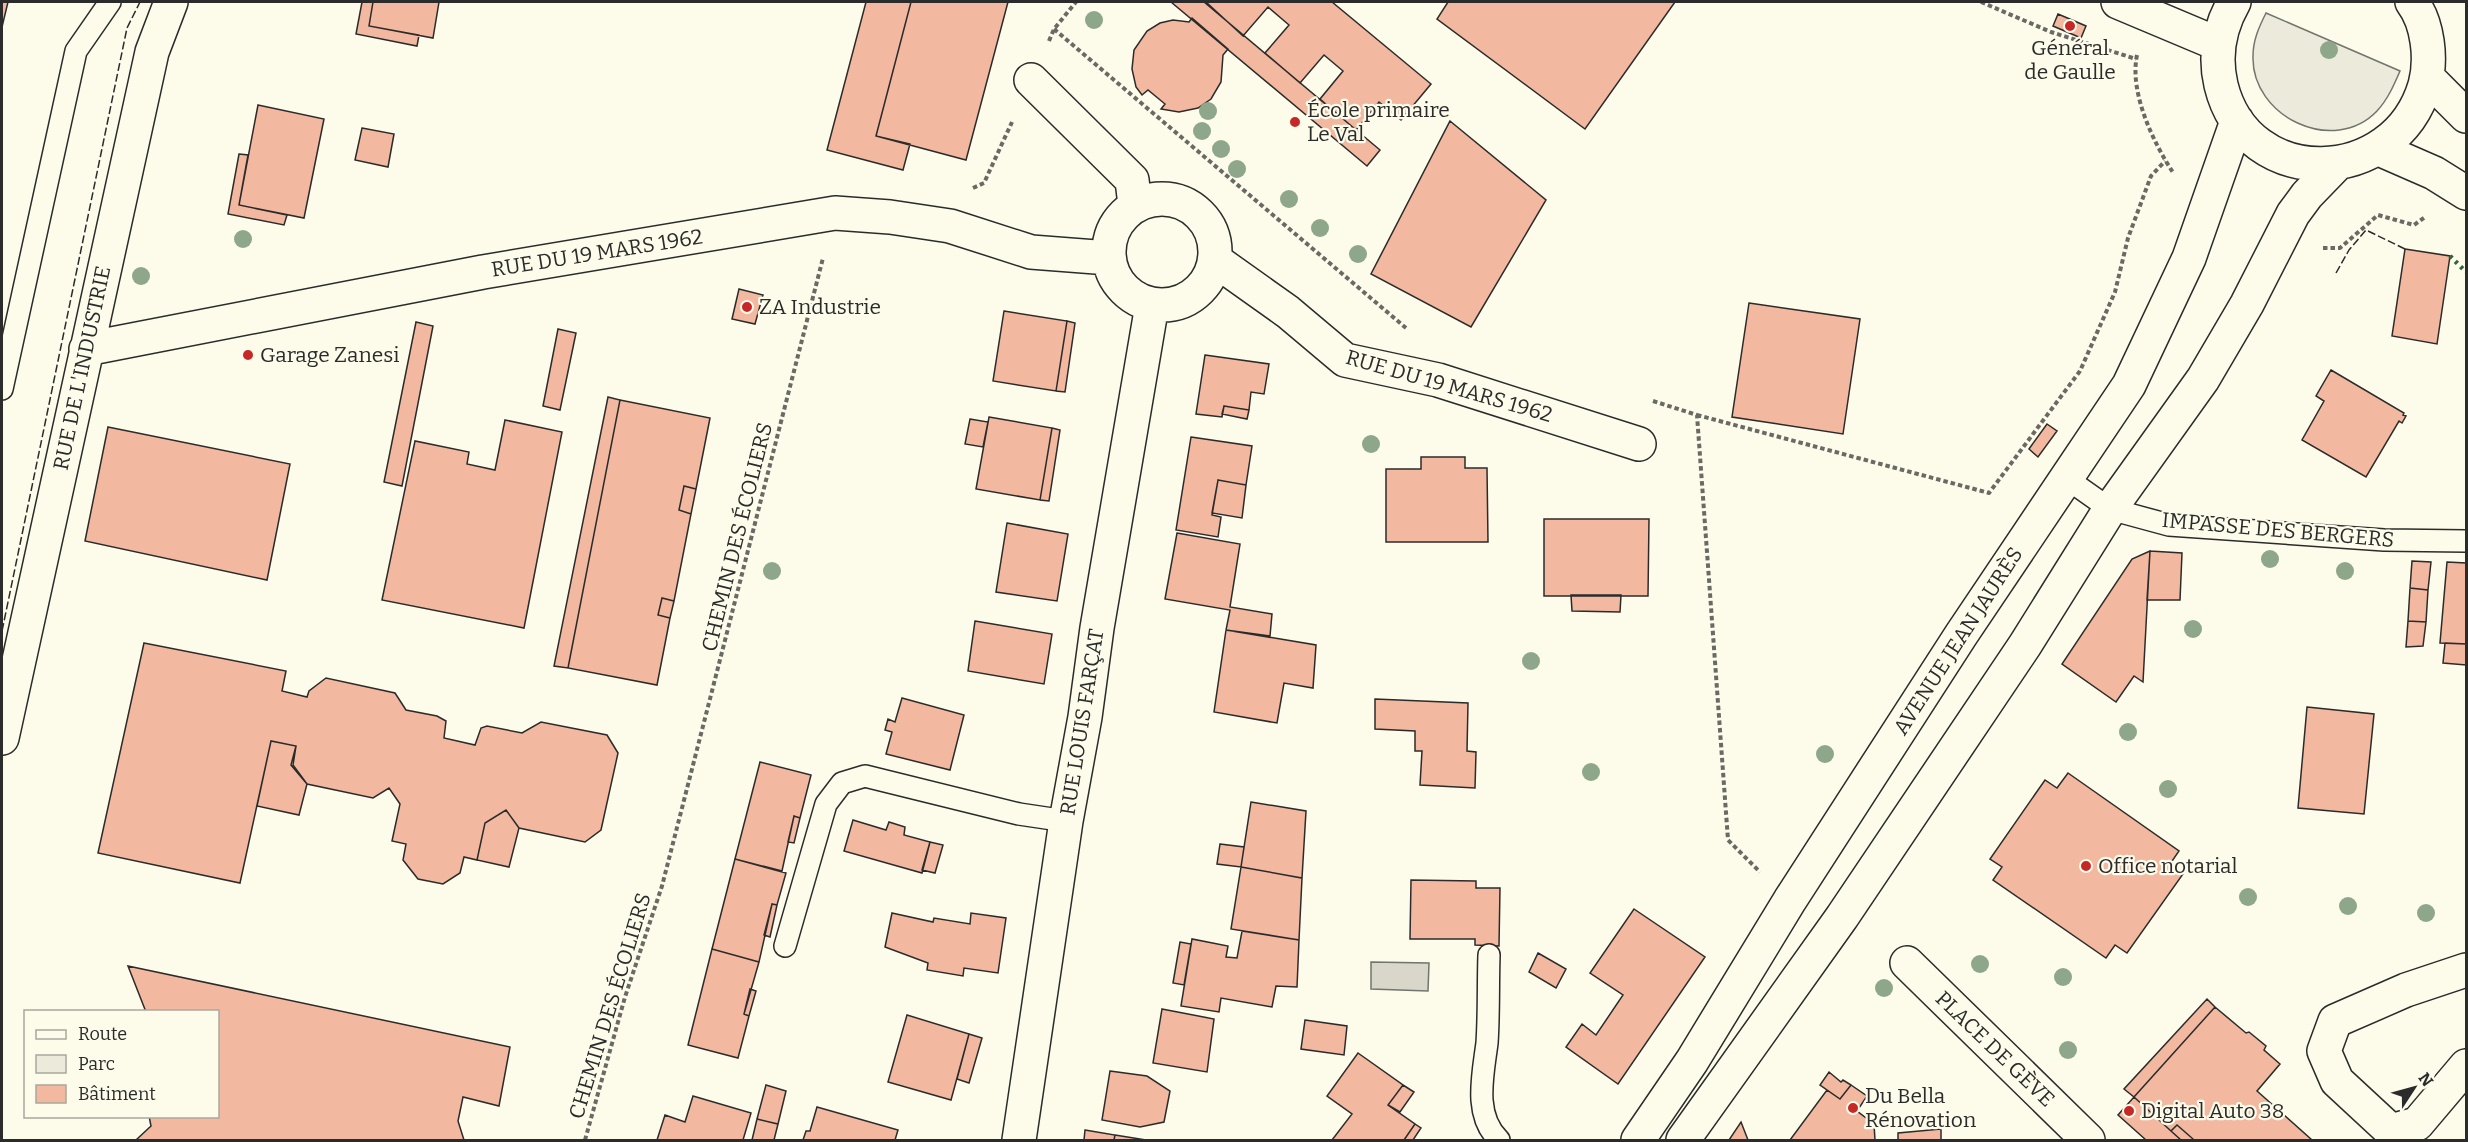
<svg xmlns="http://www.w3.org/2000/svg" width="2468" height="1142" viewBox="0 0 2468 1142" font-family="Bitter,serif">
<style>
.green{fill:#ecebdb;stroke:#74746e;stroke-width:1.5}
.water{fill:#d8d7c9;stroke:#74746e;stroke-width:1.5}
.building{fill:#f2b8a0;stroke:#2b2b2b;stroke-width:1.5}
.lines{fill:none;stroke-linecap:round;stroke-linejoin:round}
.lane-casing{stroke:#2b2b2b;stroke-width:24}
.street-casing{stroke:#2b2b2b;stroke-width:36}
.secondary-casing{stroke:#2b2b2b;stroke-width:36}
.path{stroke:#6a6964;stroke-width:4;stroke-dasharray:4.5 3;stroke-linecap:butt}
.lane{stroke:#fdfbea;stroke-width:21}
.street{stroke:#fdfbea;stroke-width:33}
.secondary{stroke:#fdfbea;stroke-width:33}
.hedge{stroke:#34623c;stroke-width:4.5;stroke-dasharray:3 4.5;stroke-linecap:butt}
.fence{stroke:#2b2b2b;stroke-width:1.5;stroke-dasharray:8 3;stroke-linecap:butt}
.tree{fill:#8ea78a}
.poi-dot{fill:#c62828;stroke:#fdfbea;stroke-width:2}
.labels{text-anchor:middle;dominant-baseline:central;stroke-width:4.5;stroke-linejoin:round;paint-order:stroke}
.poi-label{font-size:21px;fill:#2b2b2b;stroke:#fdfbea;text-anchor:start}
.street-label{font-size:21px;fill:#2b2b2b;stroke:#fdfbea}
</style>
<rect width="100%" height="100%" fill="#fdfbea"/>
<path class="green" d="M2266,13L2400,71C2394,85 2388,99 2377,111C2334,156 2251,117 2253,56C2253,40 2259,27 2266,13Z"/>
<path class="water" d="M1371,962L1429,963L1428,991L1371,989Z"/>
<path class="building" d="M2,2H8L2,27Z
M362,2H373L369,26L419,35L417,46L356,34Z
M373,2H439L433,38L369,26Z
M866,2H911L876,136L910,144L903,170L827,150Z
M911,2H1008L966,160L876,136Z
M1171,2H1204L1380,150L1367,166Z
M1206,2H1332L1431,84L1401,120L1379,102L1356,130L1320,99L1343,71L1324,55L1300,83L1265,53L1289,25L1268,7L1243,36Z
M1448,2H1675L1585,129L1437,19Z
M2058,14L2086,26L2081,38L2053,26Z
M1192,18L1228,49L1223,55L1221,82L1211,99L1198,108L1179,112L1161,109L1165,104L1148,90L1142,95L1136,87L1132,69L1134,50L1147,31L1160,23L1173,20L1189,22Z
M258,105L324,119L304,218L239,205Z
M1450,121L1546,200L1471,327L1371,274Z
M362,128L394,134L388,167L355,160Z
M239,154L248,155L239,205L287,215L284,225L228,214Z
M2405,249L2450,256L2437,344L2392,336Z
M739,289L763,295L755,324L732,319Z
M1749,303L1860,319L1843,434L1732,417Z
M1004,311L1067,321L1056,391L993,381Z
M1067,321L1075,323L1065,392L1056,391Z
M416,322L433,326L402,486L384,482Z
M558,329L576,333L560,410L543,406Z
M1205,355L1269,364L1264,394L1251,392L1249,410L1224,406L1222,417L1196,414Z
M2331,370L2404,413L2403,415L2406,416L2402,423L2399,421L2366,477L2302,440L2324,401L2316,396Z
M608,397L620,400L568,668L554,666Z
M620,400L710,418L696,489L684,486L679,510L691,514L674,601L662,598L658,615L670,618L657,685L568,668Z
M1224,406L1249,410L1247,419L1222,414Z
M989,417L1052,428L1040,500L976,489Z
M970,419L988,422L983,447L965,444Z
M505,420L562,432L524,628L382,600L415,441L469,452L467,464L495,470Z
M2047,424L2057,431L2038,457L2029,449Z
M108,427L290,464L267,580L85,541Z
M1052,428L1060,430L1049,501L1040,500Z
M1191,437L1252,446L1246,485L1218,480L1212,515L1221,517L1218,537L1176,530Z
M1421,457H1465V468H1487L1488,542H1386V469H1421Z
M1218,480L1246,485L1242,518L1212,513Z
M684,486L696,489L691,514L679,510Z
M1544,519H1649L1648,596H1544Z
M1007,523L1068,534L1057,601L996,592Z
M1177,533L1240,544L1230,607L1272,614L1270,636L1226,630L1230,610L1165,599Z
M2150,551L2182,553L2180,600H2147Z
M2150,551L2143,682L2134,676L2116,702L2062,664L2132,559Z
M2412,561L2431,562L2428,590L2410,588Z
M2447,562L2466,563V644L2440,643Z
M2410,588L2428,590L2426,622L2408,621Z
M1571,595H1621L1620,612L1572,611Z
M662,598L674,601L670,618L658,615Z
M975,621L1052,634L1044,684L968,671Z
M2408,621L2426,622L2423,646L2406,647Z
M1226,630L1316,645L1313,688L1284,683L1277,723L1214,712Z
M144,643L286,671L282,691L307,697L309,691L326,678L395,693L406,710L437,716L446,721L444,738L475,745L481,728L487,726L522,733L541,722L607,735L618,753L601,830L585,842L519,828L506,810L485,823L477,860L464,857L460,873L443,884L418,879L403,860L406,844L392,841L400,804L389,788L373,798L307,784L293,765L296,746L271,741L240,883L98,853Z
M2445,643L2466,644V665L2443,663Z
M902,698L964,715L950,770L886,754L892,732L885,730L888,719L895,722Z
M1375,699L1468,703L1467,751L1476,752L1475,788L1420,785L1422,751H1415V731L1375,729Z
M2307,707L2374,714L2364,814L2298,808Z
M271,741L296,746L291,765L307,784L299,815L257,806Z
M760,762L811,775L800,818L794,816L782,871L735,859Z
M2068,773L2179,851L2170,864L2183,874L2127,953L2115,945L2106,958L1993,880L2002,867L1990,859L2045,780L2057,788Z
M1251,802L1306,811L1302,878L1241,867Z
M506,810L519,828L509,867L477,860L485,823Z
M794,816L800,818L794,843L788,842Z
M853,820L886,830L889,822L905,827L904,835L930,842L922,873L844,851Z
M930,842L943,845L935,873L922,870Z
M1220,844L1244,847L1241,867L1217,864Z
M735,859L786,873L777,905L772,904L759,962L712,949Z
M1241,867L1302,878L1299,940L1231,929Z
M1411,880L1476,881V888H1500L1499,946L1475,945V939H1410Z
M772,904L777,905L770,937L764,935Z
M1634,909L1705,957L1618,1084L1566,1047L1582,1024L1596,1035L1623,995L1590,973Z
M892,913L933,922L934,918L970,924L971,913L1006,918L998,973L964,968L963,976L927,970L928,963L885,947Z
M1242,931L1299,940L1297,987L1276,986L1272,1007L1221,998L1219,1012L1181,1006L1192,939L1228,946L1226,957L1237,958Z
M1180,942L1191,944L1184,985L1173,983Z
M712,949L759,962L744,1014L749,1016L738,1058L688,1045Z
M1538,953L1566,969L1556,988L1529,972Z
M128,966L510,1047L499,1106L463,1097L458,1121L464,1140H136L151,1126L149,1116H218V1012H146Z
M750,989L756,991L749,1016L744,1014Z
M2207,999L2215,1007L2134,1097L2124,1089Z
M2215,1007L2246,1033L2249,1032L2266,1046L2264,1050L2280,1064L2257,1091L2312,1140H2191L2193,1139L2177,1125L2171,1131L2134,1097Z
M1162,1009L1214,1019L1207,1072L1153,1063Z
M907,1015L969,1034L951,1100L888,1082Z
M1305,1020L1347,1026L1344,1055L1301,1049Z
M969,1034L982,1038L969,1083L957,1079Z
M1358,1053L1403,1085L1388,1105L1415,1124L1404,1140H1332L1352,1114L1327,1096Z
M1110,1071L1147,1076L1170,1091L1164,1122L1140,1127L1102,1120Z
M1829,1072L1841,1082L1843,1080L1851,1085L1840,1099L1820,1085Z
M766,1085L786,1091L778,1124L757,1119Z
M1403,1085L1414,1092L1400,1112L1388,1105Z
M1851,1085L1867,1096L1857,1111L1874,1124L1875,1140H1790L1827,1090L1840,1099Z
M693,1096L751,1113L743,1140H657L665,1115L685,1122Z
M2134,1097L2171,1131L2181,1140H2146L2118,1115Z
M817,1107L898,1130L895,1140H803L806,1131H810Z
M757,1119L778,1124L774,1140H752Z
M1741,1122L1748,1140H1729Z
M1415,1124L1421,1128L1413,1140H1404Z
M2177,1125L2193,1139L2191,1140H2181L2171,1131Z
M1941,1129V1140H1898V1133Z
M1085,1130L1115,1135L1114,1140H1084Z
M1115,1135L1146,1140H1114Z"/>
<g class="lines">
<g class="lane-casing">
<path id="lane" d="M2,389L76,51L110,2
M2066,478L2110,509L2169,525L2384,540L2466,541
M785,946L826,804L842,783L865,776L1019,814L1066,821
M1489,955C1488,984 1489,1014 1487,1043C1483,1075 1473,1115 1499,1140"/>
</g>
<g class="street-casing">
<path id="street" d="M1031,80L1132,180L1135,205
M1109 252a53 53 0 1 1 106 0a53 53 0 1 1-106 0Z
M1215,260L1288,312L1345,360L1438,380L1639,444
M86,349L483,272L835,213L890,217L950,226L1031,252L1109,258
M2,738L152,52L171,2
M1907,963L2088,1140
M2466,970L2406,990L2335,1021L2324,1051L2337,1081L2391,1131L2417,1124L2466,1066
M1019,1140L1066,821L1085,717L1097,628L1152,305"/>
</g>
<g class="secondary-casing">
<path id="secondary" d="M2118,2L2218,44
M2234,2C2219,28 2214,55 2221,85C2247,192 2395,188 2425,85C2432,59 2428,23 2412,2
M2427,77L2466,116
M2379,149L2434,173L2466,193
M1638,1140L1692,1061L1790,900L1961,635L2129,385L2189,258L2237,121
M1683,1140L1842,917L2025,645L2110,509L2203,379L2247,304L2293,214L2307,195L2338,163"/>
</g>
<path class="path" d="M1981,2L2051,32L2136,59
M1054,29L1406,328
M1049,41L1054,29L1076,2
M2137,55C2129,93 2154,144 2174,174
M973,188L984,183L1012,122
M2323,248H2340L2378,215L2414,225L2425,217
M1653,401L1697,415L1728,840L1760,872
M1697,415L1989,493L2080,371L2115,292L2128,238L2151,176L2165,161
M585,1140L625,997L662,886L823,258"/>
<use href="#lane" class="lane"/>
<use href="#street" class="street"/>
<use href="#secondary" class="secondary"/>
<path class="hedge" d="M2450,256L2466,272"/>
<path class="fence" d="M2336,273L2349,250L2366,230L2405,249
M2,631L127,28L140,2"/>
</g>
<g class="tree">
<circle cx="1094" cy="20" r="9"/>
<circle cx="2329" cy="50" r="9"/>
<circle cx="1208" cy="111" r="9"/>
<circle cx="1202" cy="131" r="9"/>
<circle cx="1221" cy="149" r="9"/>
<circle cx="1237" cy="169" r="9"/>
<circle cx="1289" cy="199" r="9"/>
<circle cx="1320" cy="228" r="9"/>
<circle cx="243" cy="239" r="9"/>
<circle cx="1358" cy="254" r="9"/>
<circle cx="141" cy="276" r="9"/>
<circle cx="1371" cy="444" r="9"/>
<circle cx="2270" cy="559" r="9"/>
<circle cx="772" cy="571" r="9"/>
<circle cx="2345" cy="571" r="9"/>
<circle cx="2193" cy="629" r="9"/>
<circle cx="1531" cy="661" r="9"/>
<circle cx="2128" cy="732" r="9"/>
<circle cx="1825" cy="754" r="9"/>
<circle cx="1591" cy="772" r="9"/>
<circle cx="2168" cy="789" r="9"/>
<circle cx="2248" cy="897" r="9"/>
<circle cx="2348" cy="906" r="9"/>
<circle cx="2426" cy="913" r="9"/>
<circle cx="1980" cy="964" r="9"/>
<circle cx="2063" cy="977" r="9"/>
<circle cx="1884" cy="988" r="9"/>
<circle cx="2068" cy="1050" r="9"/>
</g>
<g class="poi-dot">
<circle cx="2070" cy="26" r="6"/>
<circle cx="1295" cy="122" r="6"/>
<circle cx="747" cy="307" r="6"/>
<circle cx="248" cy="355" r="6"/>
<circle cx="2086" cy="866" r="6"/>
<circle cx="1853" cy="1108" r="6"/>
<circle cx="2129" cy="1111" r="6"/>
</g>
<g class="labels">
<g class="poi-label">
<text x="2070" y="48" text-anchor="middle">Général<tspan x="2070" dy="24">de Gaulle</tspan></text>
<text x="1307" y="110">École primaire<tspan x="1307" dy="24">Le Val</tspan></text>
<text x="759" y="307">ZA Industrie</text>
<text x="260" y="355">Garage Zanesi</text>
<text x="2098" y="866">Office notarial</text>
<text x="1865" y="1096">Du Bella<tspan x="1865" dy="24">Rénovation</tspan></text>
<text x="2141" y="1111">Digital Auto 38</text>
</g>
<g class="street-label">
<text transform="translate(597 253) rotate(-9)">RUE DU 19 MARS 1962</text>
<text transform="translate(82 368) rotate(-78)">RUE DE L'INDUSTRIE</text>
<text transform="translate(1449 386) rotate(16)">RUE DU 19 MARS 1962</text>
<text transform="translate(2278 530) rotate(5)">IMPASSE DES BERGERS</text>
<text transform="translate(737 537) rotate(-76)">CHEMIN DES ÉCOLIERS</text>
<text transform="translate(1958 641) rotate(-57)">AVENUE JEAN JAURÈS</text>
<text transform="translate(1082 722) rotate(-81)">RUE LOUIS FARÇAT</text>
<text transform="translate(610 1006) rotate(-73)">CHEMIN DES ÉCOLIERS</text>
<text transform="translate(1995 1049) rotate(44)">PLACE DE GÈVE</text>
</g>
</g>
<rect width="2468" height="1142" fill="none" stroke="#2b2b2b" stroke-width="6"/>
<rect x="24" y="1010" width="195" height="108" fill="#fdfbea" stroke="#a9a89e" stroke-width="1.5"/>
<rect x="36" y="1030" width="30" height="9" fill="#fdfbea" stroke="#a9a89e" stroke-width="1.5"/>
<text x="78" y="1040" font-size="18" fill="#2b2b2b">Route</text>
<rect x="36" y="1055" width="30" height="18" fill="#ecebdb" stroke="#a9a89e" stroke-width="1.5"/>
<text x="78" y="1070" font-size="18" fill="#2b2b2b">Parc</text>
<rect x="36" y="1085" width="30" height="18" fill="#f2b8a0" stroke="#a9a89e" stroke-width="1.5"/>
<text x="78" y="1100" font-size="18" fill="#2b2b2b">Bâtiment</text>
<g transform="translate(2414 1088) rotate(54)" stroke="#fdfbea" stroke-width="4.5" paint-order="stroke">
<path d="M0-4.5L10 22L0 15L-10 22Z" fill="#2b2b2b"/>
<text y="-9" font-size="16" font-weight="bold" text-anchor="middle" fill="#2b2b2b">N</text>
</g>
</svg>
